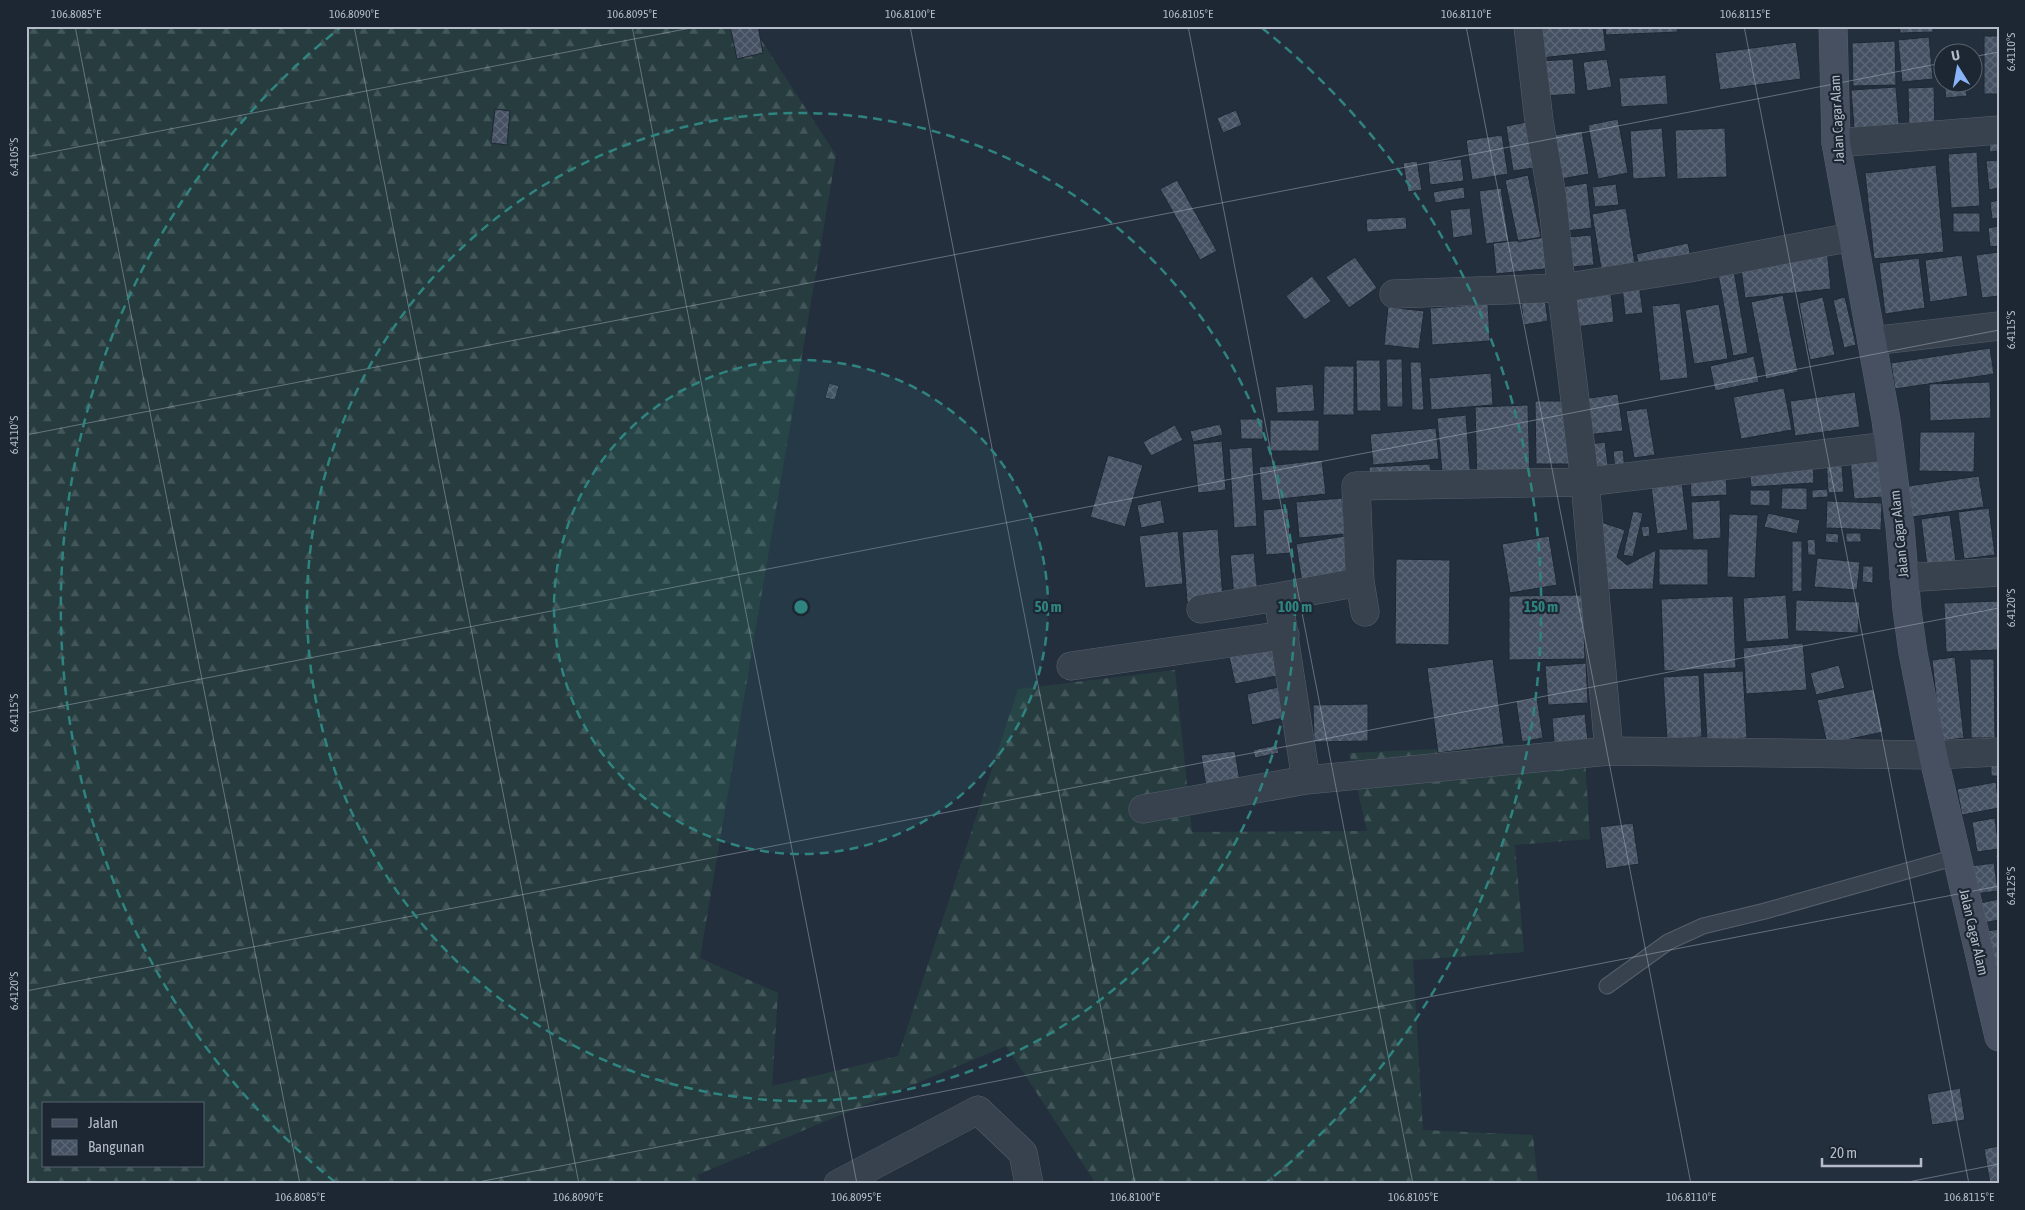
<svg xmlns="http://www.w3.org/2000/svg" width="2025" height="1210" viewBox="0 0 2025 1210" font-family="'Asap Condensed',sans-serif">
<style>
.forest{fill:url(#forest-firs);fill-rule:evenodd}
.building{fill:url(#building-cross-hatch);stroke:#1f2835}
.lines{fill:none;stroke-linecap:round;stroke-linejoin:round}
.lane-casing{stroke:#565f6c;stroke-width:17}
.street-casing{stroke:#565f6c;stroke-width:29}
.secondary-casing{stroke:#565f6c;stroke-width:29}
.lane{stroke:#38414e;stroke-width:15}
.street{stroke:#38414e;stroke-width:28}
.secondary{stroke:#465061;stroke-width:28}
.ticks{fill:none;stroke:#b4bcc9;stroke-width:1;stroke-opacity:0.45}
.ring{fill:none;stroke:#308480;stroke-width:2.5;stroke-dasharray:9 6}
.labels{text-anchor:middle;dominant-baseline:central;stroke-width:4.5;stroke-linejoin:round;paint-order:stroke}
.street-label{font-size:14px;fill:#b4bcc9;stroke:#1d2633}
.centre{fill:#308480;stroke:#1d2633;stroke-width:2.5}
.ring-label{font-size:15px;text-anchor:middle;font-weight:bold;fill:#308480;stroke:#1d2633;stroke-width:4.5;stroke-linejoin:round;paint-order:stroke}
.neatline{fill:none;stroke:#b4bcc9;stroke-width:2}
.ticks-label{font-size:12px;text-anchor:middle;fill:#b4bcc9}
</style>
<defs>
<pattern id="forest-firs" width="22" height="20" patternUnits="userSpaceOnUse" patternTransform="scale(1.25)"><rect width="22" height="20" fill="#263c3f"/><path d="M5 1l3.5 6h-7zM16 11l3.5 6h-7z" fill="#435659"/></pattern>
<pattern id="building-cross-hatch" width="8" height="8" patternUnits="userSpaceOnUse" patternTransform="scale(1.25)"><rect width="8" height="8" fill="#455162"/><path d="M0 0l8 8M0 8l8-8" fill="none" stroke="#5d6877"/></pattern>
</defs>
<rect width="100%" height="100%" fill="#242f3e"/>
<path class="forest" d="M26,26H752L836,155L700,958L778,993L772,1086L898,1056L1018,689L1175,670L1192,832L1367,831L1349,753L1584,742L1590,839L1515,845L1524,952L1413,960L1423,1130L1533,1135L1538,1184H1096L1006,1046L697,1175L702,1184H26ZM44,1104H204V1166H44Z"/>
<path class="building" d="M730,26H758L763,53L737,59Z
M1537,26H1603L1606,51L1540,58Z
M1605,26H1677L1678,32L1606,35Z
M1900,26H1933V32L1900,33Z
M1984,36H1999V94H1984Z
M1929,37L1933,79L1902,82L1898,40Z
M1895,41L1896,85L1853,86L1852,43Z
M1796,42L1801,79L1720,90L1715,53Z
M1573,59L1576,94L1544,96L1541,61Z
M1607,59L1612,87L1587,91L1583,62Z
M1666,75L1668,104L1621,107L1619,78Z
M1944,82H1965L1967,96L1946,98Z
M1896,87L1900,136L1855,139L1851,90Z
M1934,87L1935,129L1909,131L1908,88Z
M495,109L510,111L507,145L491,143Z
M1236,110L1242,125L1223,133L1217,118Z
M1618,119L1628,173L1598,179L1588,125Z
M1532,121L1540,167L1513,171L1506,126Z
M1662,128L1666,177L1633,179L1630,131Z
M1725,128L1727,177L1677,179L1675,130Z
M1582,131L1589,174L1561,179L1553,135Z
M1502,135L1508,174L1472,180L1466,140Z
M1999,135V151L1990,152L1988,136Z
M1977,152L1980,206L1951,208L1948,154Z
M1461,159L1464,181L1430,185L1428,162Z
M1999,160V188L1989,190L1986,161Z
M1417,161L1422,190L1408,192L1403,163Z
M1936,165L1944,252L1874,259L1865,173Z
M1528,175L1541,237L1518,242L1505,180Z
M1177,180L1217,251L1200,260L1160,189Z
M1587,183L1592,228L1566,231L1561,187Z
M1616,184L1619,205L1595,207L1592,187Z
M1464,187L1465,198L1435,203L1433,192Z
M1501,188L1509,241L1486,244L1479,191Z
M1999,200V218L1992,219L1990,202Z
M1470,208L1473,235L1453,238L1450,210Z
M1626,208L1635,263L1601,268L1592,214Z
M1953,213H1980V232H1953Z
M1406,217L1407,229L1367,232L1366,219Z
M1999,226V246L1990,247L1988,228Z
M1591,235L1594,265L1573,267L1569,237Z
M1549,237L1553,268L1496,274L1493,243Z
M1688,243L1691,258L1640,269L1636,254Z
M1827,249L1831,289L1745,298L1740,261Z
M1999,252V296L1982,298L1976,255Z
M1962,255L1968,296L1930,302L1925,260Z
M1355,257L1377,288L1349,308L1326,277Z
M1919,258L1925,308L1885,314L1879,263Z
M1734,271L1748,353L1733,356L1718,274Z
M1312,276L1331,301L1305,320L1286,296Z
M1610,284L1614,322L1576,327L1573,288Z
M1639,284L1643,313L1625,315L1622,286Z
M1783,295L1798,372L1766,379L1751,302Z
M1823,297L1835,355L1810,360L1799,303Z
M1845,297L1856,345L1844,348L1833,300Z
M1545,299L1548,321L1524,325L1521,302Z
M1680,303L1688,378L1660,381L1652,306Z
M1488,304L1490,341L1432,345L1430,308Z
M1719,304L1728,359L1694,364L1685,310Z
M1388,307L1424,311L1419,349L1384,345Z
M1990,348L1994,374L1895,389L1891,363Z
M1754,356L1759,382L1715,391L1710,366Z
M1386,359H1402L1403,407H1387Z
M1356,360H1380L1381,411H1357Z
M1410,362H1421L1424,410H1412Z
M1324,366H1354V415H1323Z
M1491,373L1493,405L1431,410L1429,378Z
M1990,382L1991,418L1930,421L1929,384Z
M829,383L839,386L835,400L825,398Z
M1313,384L1315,411L1277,413L1275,387Z
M1784,388L1792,430L1741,439L1733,397Z
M1855,392L1860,427L1795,436L1790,401Z
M1618,394L1623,431L1586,435L1582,399Z
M1535,401H1570L1571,464H1536Z
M1528,405L1530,480L1477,482L1475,407Z
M1647,408L1655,455L1634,458L1626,411Z
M1466,415L1471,481L1443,483L1437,418Z
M1240,419H1263V439H1241Z
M1270,420H1319V451H1270Z
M1220,424L1223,435L1193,442L1190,431Z
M1175,425L1183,440L1151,456L1143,442Z
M1436,428L1439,459L1373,465L1370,434Z
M1920,432H1975L1974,472L1919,471Z
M1222,441L1226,490L1198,493L1193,444Z
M1605,442L1609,473L1587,475L1584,445Z
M1252,447L1257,526L1234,528L1229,449Z
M1623,450L1625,469L1615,470L1613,451Z
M1841,454L1844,492L1828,493L1826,455Z
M1108,455L1143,465L1125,527L1090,517Z
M1880,458L1884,497L1854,499L1850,460Z
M1322,460L1326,494L1262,501L1259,467Z
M1813,462L1814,483L1751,487L1749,466Z
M1430,464L1431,477L1370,481L1369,467Z
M1726,469L1727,495L1691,497L1690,472Z
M1681,474L1688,530L1657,534L1650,478Z
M1979,476L1984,507L1912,517L1908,486Z
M1782,488H1807V510L1781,509Z
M1828,489V497L1812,498V490Z
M1750,490H1770V506L1750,505Z
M1342,498L1345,534L1299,538L1296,502Z
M1161,500L1165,523L1141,528L1137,505Z
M1720,500L1721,538L1693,540L1691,502Z
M1827,501L1882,503L1881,530L1826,528Z
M1288,508L1291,553L1266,555L1263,510Z
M1989,508L1995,555L1964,559L1958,512Z
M1633,511L1643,513L1633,557L1623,555Z
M1768,513L1800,520L1797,534L1764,527Z
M1729,514L1758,515L1755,578L1727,577Z
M1950,515L1956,562L1927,566L1921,519Z
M1595,520L1625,530L1617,557L1627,565L1656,550L1653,589L1595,590Z
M1649,526L1650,536L1643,537L1641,527Z
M1218,529L1223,600L1187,602L1182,532Z
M1178,531L1183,584L1145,588L1139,536Z
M1826,533L1839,534L1838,543L1825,542Z
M1846,533H1861V542H1846Z
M1345,536L1351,576L1302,583L1296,544Z
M1549,536L1557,585L1510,593L1502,544Z
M1815,539L1816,555H1808L1807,540Z
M1792,541H1802V591L1792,592Z
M1659,549H1708V585H1659Z
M1254,553L1258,595L1234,597L1230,555Z
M1817,558L1860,562L1857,590L1814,587Z
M1396,559L1450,560L1449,645L1395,644Z
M1863,566H1873V583L1862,582Z
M1583,595L1585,659L1509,660V596Z
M1786,595L1789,639L1746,642L1743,598Z
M1733,596L1736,668L1664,671L1661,599Z
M1796,600L1860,602L1858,633L1795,631Z
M1999,601V650L1946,652L1944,603Z
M1803,643L1807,690L1746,694L1743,648Z
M1276,647L1282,675L1235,684L1229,656Z
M1955,657L1964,738L1941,741L1932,660Z
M1493,659L1504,744L1438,753L1427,668Z
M1970,659H1994L1995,738H1971Z
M1586,663L1588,703L1548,705L1545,666Z
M1839,665L1845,688L1816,695L1810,673Z
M1743,671L1747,738L1707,740L1703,673Z
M1699,675L1702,737L1667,739L1663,677Z
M1283,686L1288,717L1252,725L1247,694Z
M1874,689L1883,732L1827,744L1817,700Z
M1537,698L1543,738L1522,742L1516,701Z
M1368,704V741L1314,742L1313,705Z
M1585,714L1589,751L1555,754L1552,718Z
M1277,745L1279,753L1255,758L1253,750Z
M1235,751L1240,782L1206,787L1201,755Z
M1991,761H1999V776H1991Z
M1996,782L1999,808L1962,815L1957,789Z
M1995,818L1999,849L1977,852L1972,822Z
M1633,823L1639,864L1606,869L1600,827Z
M1996,855H1999V888H1998Z
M1994,863L1998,891L1974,894L1970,866Z
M1999,899V920L1983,923L1980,903Z
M1999,929V990L1987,931Z
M1960,1088L1965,1120L1932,1125L1927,1094Z
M1999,1146V1182L1990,1184L1984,1149Z"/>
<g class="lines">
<g class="lane-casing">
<path id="lane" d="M1607,986L1668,942L1703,926L1765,911L1956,857"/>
</g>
<g class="street-casing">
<path id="street" d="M1528,26L1539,121L1552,196L1562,294L1585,482L1609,751
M1836,143L1999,130
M1394,294L1562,288L1689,268L1852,237
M1872,341L1999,326
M1904,578L1999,572
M1360,582L1365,612
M1278,597L1360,582L1356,486L1585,482L1889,446
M1201,609L1278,597L1306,780
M1071,666L1285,635
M1143,809L1306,780L1609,751L1933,755L1999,752
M838,1184L978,1110L1023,1153L1029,1184"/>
</g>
<g class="secondary-casing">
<path id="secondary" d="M1833,26L1836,143L1886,420L1900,527L1907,610L1913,653L1933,755L1999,1037"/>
</g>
<use href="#lane" class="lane"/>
<use href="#street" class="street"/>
<use href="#secondary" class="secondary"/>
</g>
<path class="ticks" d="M75,26L300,1184M354,26L579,1184M632,26L857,1184M910,26L1135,1184M1188,26L1413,1184M1466,26L1691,1184M1744,26L1969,1184M1972,57L1999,52M26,157L701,26M26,435L1942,63M26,713L1999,330M26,991L1999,608M468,1184L1999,886M1898,1184L1999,1164"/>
<circle cx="801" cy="607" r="247" fill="#308480" fill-opacity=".12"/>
<g class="ring">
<circle cx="801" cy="607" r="247"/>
<circle cx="801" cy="607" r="494"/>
<path d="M335 1182A740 740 0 0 1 340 28M1262 28A740 740 0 0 1 1267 1182"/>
</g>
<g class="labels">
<g class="street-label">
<text transform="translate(1837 119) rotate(-93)">Jalan Cagar Alam</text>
<text transform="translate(1899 534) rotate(-96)">Jalan Cagar Alam</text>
<text transform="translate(1974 932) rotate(77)">Jalan Cagar Alam</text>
</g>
</g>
<circle cx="801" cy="607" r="8" class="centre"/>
<g class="ring-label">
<text x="1048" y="612">50 m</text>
<text x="1295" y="612">100 m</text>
<text x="1541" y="612">150 m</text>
</g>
<rect width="2025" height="1210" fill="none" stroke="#1d2633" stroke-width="55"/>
<rect x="42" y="1102" width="162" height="65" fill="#1d2633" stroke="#59626f"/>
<rect x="52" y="1119" width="25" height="8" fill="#465061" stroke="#59626f"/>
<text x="88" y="1128" font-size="15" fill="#b4bcc9">Jalan</text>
<rect x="52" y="1140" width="25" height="15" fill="url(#building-cross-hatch)" stroke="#59626f"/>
<text x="88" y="1152" font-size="15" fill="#b4bcc9">Bangunan</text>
<g transform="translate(1958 68) rotate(349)"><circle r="24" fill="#1d2633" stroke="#59626f"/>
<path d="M0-4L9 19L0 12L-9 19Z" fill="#8ab4f8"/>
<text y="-8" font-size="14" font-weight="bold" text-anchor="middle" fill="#b4bcc9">U</text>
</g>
<path d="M1822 1158v8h99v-8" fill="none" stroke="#b4bcc9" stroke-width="2.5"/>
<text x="1830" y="1158" font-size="15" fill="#b4bcc9" stroke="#1d2633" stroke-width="4" paint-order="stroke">20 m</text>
<rect x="28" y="28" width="1970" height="1154" class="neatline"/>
<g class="ticks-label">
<text x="76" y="18">106.8085°E</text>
<text x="354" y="18">106.8090°E</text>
<text x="632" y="18">106.8095°E</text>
<text x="910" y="18">106.8100°E</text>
<text x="1188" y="18">106.8105°E</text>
<text x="1466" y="18">106.8110°E</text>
<text x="1745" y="18">106.8115°E</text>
<text transform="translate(2011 52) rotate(-90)" y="4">6.4110°S</text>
<text transform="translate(14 157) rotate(-90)" y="4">6.4105°S</text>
<text transform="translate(2011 330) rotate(-90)" y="4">6.4115°S</text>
<text transform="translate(14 435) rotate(-90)" y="4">6.4110°S</text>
<text transform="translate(2011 608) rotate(-90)" y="4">6.4120°S</text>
<text transform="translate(14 713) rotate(-90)" y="4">6.4115°S</text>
<text transform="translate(2011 886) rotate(-90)" y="4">6.4125°S</text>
<text transform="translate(14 991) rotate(-90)" y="4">6.4120°S</text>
<text x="300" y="1201">106.8085°E</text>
<text x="578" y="1201">106.8090°E</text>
<text x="856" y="1201">106.8095°E</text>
<text x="1135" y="1201">106.8100°E</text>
<text x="1413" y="1201">106.8105°E</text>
<text x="1691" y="1201">106.8110°E</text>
<text x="1969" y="1201">106.8115°E</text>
</g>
</svg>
